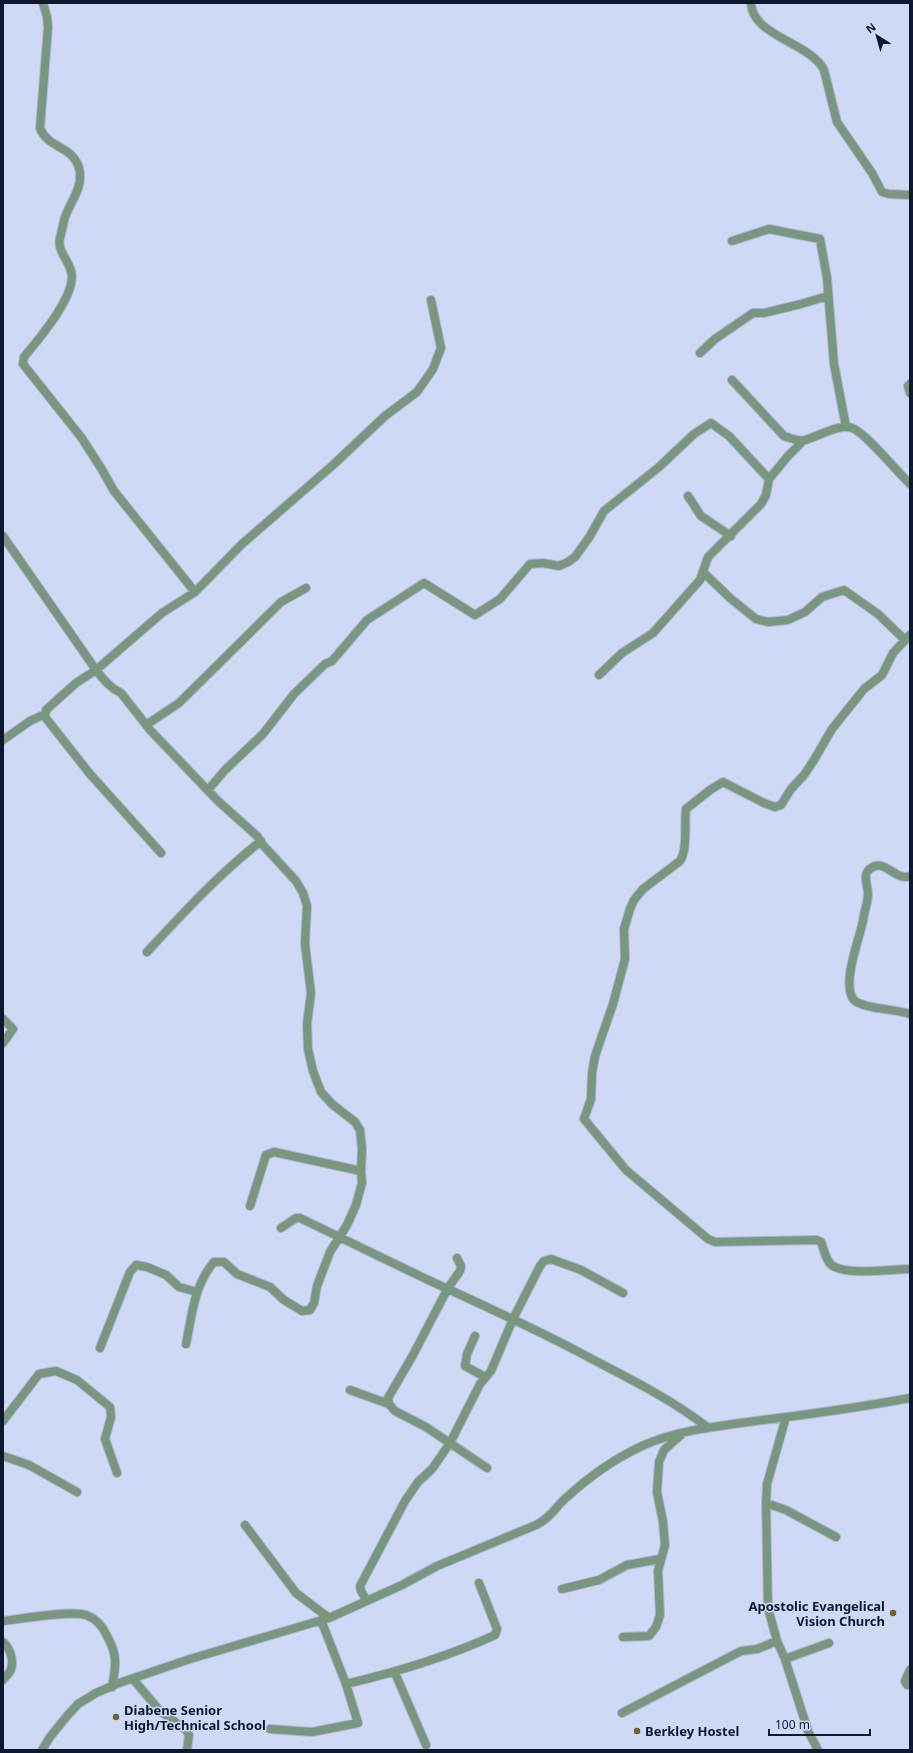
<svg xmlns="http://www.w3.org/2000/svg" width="913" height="1753" viewBox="0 0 913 1753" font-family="'Noto Sans',sans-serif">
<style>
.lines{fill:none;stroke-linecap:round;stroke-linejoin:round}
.minor-casing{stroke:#acb6d2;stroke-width:10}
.minor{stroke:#7a967f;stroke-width:8}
.poi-dot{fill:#715f2d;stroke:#cfd9f6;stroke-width:1.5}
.labels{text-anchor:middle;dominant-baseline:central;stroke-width:3;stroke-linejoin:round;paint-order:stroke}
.poi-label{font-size:13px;font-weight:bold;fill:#0f162f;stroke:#cfd9f6;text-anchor:start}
</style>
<rect width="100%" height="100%" fill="#cfd9f6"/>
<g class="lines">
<g class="minor-casing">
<path id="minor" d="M43,3L47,17L48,27L40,128C48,149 72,145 79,168C84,186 71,201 65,217C63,224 62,231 60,238C57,251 68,259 71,271C78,294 38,340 24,357L23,364L81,437L101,468L114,491L195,592
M751,3C752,36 811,43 824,70L837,122L872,173L882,192L889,194L910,195
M732,241L769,229L820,239L827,278L834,364L846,427
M700,353L715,339L753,313H764L801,304L828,296
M732,380L784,436C790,438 799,442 805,440C817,437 840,423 852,428C865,432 898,473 910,484
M910,384L908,386L910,393
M688,496L701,516L731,536
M3,536L96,670C104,680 110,688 121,693L151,731L218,801L257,836L262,844L296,881L303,893L307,906L305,944L311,993L307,1024L308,1049L313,1071L321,1092L332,1104L355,1122L360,1130L362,1149L361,1171L362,1183L356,1205L347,1225L330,1252L317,1286L314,1303L310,1310L302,1311L284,1300L270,1287L237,1274L224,1262H214C194,1285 192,1315 186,1344
M703,572L730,598L756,619L768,622L788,620L805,612L822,597L844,590L878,614L905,640
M910,635L893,653L882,675L864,689L832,729L814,760L804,775L791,789L781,805L775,807L764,803L723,782L710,790L686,809C684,824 688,849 680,861L643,889L634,900L630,909L624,929L625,959L613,1004L595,1056L592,1073L591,1099L584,1119L626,1170L708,1239L715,1242L817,1240L821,1242C824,1249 826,1262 833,1266C850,1276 891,1269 910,1269
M599,675L622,653L653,633L700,580L708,557L761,504L766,495L769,479L788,456L803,441
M146,725L179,703L281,602L306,588
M3,740L30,721L45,714
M208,790L225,770L263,734L294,694L325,664L332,661L367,620L424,583L475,615L500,599L530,564L543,563L559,566L568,562L575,557L590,536L604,511L659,467L694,434L711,423L729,436L769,479
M161,853L90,774L45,717L46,710L76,683L96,670L162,613L195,592L242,544L333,465L385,416L417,392L433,369L441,348L431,300
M910,876C896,882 885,858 871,868C869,869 866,873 866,875C865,881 868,888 868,894C868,902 864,912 863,921C859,940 841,985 854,1000C863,1009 897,1009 910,1014
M147,952C183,913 219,874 261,841
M3,1019L13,1029L3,1043
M250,1206L266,1155L274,1152L361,1171
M281,1228L296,1218H300C342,1238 384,1259 426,1279C481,1304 536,1329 590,1358C630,1379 671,1399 707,1427
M457,1258L461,1266L460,1271L448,1288L413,1355L388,1398L389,1404L395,1411L426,1427L487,1468
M475,1336L467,1354L465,1366L485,1377
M100,1348L130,1272L136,1265L147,1267L166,1275L179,1287L197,1292
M350,1390L389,1404
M786,1417L767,1484L766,1503L768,1608L777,1641L785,1659L808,1731L818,1750
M3,1421L39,1374L56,1371L77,1380L110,1407L111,1417L105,1439L117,1473
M3,1456L29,1465L77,1492
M766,1503L786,1510L836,1537
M245,1525L296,1593L329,1618
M562,1589L599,1580L627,1565L660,1559
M367,1601L361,1591L360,1586L405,1501L418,1482L432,1469L450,1443L480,1384L491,1371L513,1319L540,1266L544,1261L551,1259L581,1270L623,1293
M3,1621C21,1619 70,1610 86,1615C97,1619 103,1627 107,1636C118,1655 116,1666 112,1687
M623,1637L649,1636L656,1627L660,1615L658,1571L665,1545L663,1522L657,1492L659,1462L664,1450L682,1434
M3,1642C10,1648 14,1660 11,1669C10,1673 5,1677 3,1680
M785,1659L829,1643
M910,1670L905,1681L907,1685H910
M395,1673L426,1745
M133,1679L160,1711L186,1730L189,1735L187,1750
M346,1684C397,1672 447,1657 495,1635L497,1629L479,1583
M622,1713L741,1651L757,1649L777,1641
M270,1729L312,1732L358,1723L346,1684L321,1620
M42,1750L50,1737L67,1716L78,1704L96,1693L119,1683L190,1659L329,1618L402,1585L437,1566L536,1525C552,1517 555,1507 567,1497C590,1476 614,1459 642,1446C680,1429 722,1426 763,1420C812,1414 861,1407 910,1398"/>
</g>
<use href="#minor" class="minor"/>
</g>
<g class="poi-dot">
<circle cx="893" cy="1613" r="4"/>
<circle cx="116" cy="1717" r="4"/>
<circle cx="637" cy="1731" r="4"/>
</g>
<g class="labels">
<g class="poi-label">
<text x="885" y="1606" text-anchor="end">Apostolic Evangelical<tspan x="885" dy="15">Vision Church</tspan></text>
<text x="124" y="1710">Diabene Senior<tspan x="124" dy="15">High/Technical School</tspan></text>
<text x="645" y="1731">Berkley Hostel</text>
</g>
</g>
<rect width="913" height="1753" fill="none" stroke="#0f162f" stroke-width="8"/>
<g transform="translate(877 36) rotate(323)" stroke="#cfd9f6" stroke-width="3" paint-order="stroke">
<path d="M0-3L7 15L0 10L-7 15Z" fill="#0f162f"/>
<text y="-6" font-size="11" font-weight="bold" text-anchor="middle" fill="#0f162f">N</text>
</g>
<path d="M769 1729v6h101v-6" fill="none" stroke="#0f162f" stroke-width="2"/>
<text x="775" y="1729" font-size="12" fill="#0f162f" stroke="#cfd9f6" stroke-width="3" paint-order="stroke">100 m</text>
</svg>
